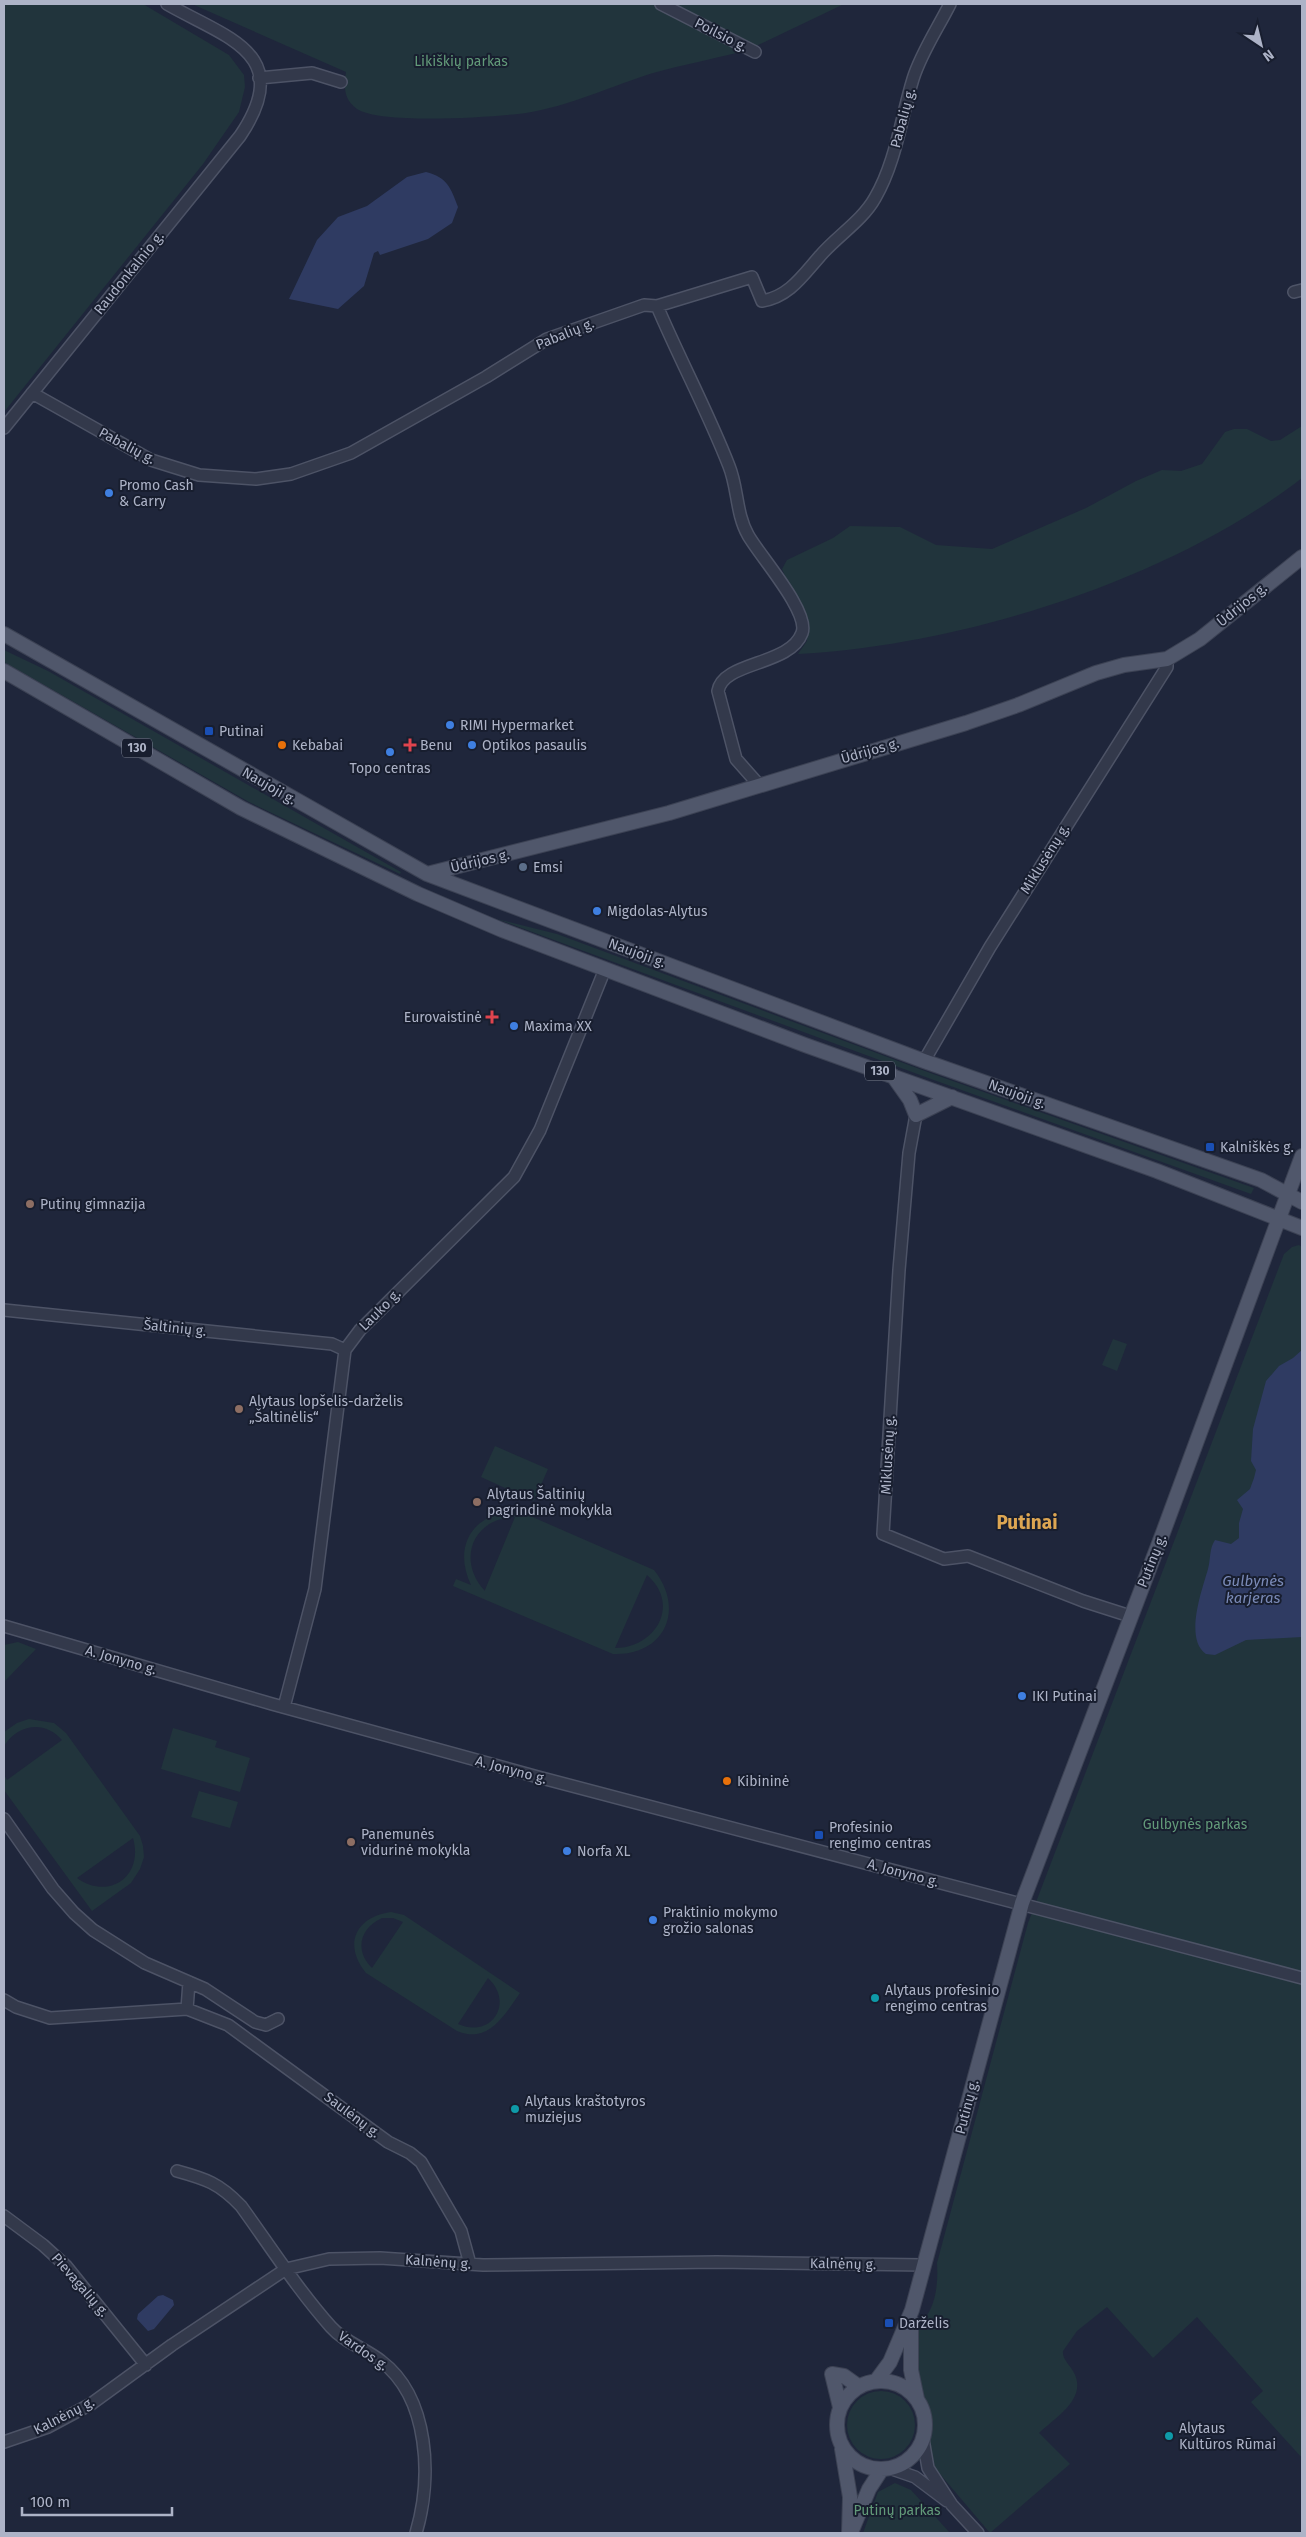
<svg xmlns="http://www.w3.org/2000/svg" width="1306" height="2537" viewBox="0 0 1306 2537" font-family="'Fira Sans',sans-serif">
<style>
.green{fill:#21343c;fill-rule:evenodd}
.water{fill:#2f3b62}
.lines{fill:none;stroke-linecap:round;stroke-linejoin:round}
.minor-casing{stroke:#4d5366;stroke-width:14}
.major-casing{stroke:#3c4254;stroke-width:16}
.minor{stroke:#33394b;stroke-width:11}
.major{stroke:#50576b;stroke-width:14}
.shop-dot{fill:#3f7fe0;stroke:#181e2f;stroke-width:2}
.transit-dot{fill:#1a4fb4;stroke:#181e2f;stroke-width:2}
.food-dot{fill:#e8710a;stroke:#181e2f;stroke-width:2}
.health-dot{fill:#e0444e;stroke:#181e2f;stroke-width:2}
.service-dot{fill:#5c6f8a;stroke:#181e2f;stroke-width:2}
.education-dot{fill:#8d6e63;stroke:#181e2f;stroke-width:2}
.culture-dot{fill:#0f9aa8;stroke:#181e2f;stroke-width:2}
.labels{text-anchor:middle;dominant-baseline:central;stroke-width:4;stroke-linejoin:round;paint-order:stroke}
.shield{fill:#181e2f;stroke:#808699;stroke-width:1}
.shield-label{font-size:12px;font-weight:bold;fill:#adb3c7}
.street-label{font-size:14px;fill:#adb3c7;stroke:#181e2f}
.park-label{font-size:14px;fill:#629a79;stroke:#181e2f}
.poi-label{font-size:14px;fill:#adb3c7;stroke:#181e2f;text-anchor:start}
.water-label{font-size:15px;font-style:italic;fill:#7a8ab7;stroke:#181e2f}
.district-label{font-size:19px;font-weight:bold;fill:#dda652;stroke:#181e2f}
</style>
<rect width="100%" height="100%" fill="#1f263b"/>
<path class="green" d="M4,4H143L229,55L244,75L245,87L239,112L203,164L4,412Z
M192,4H654L741,52C712,59 682,65 653,73C611,86 570,106 526,113C494,117 382,125 357,109C343,99 344,86 346,72Z
M671,4H844L756,46Z
M1302,426V478C1170,580 964,645 798,654L807,641V627L782,569L787,560L833,538L850,526L900,527L936,545L992,549L1086,508L1136,481L1162,470L1181,471L1202,464L1225,432L1234,429H1247L1271,441L1280,440Z
M4,650L48,671L401,872L400,874L249,802L4,662Z
M497,919L557,934L933,1074L1254,1188L1251,1194L931,1079Z
M1299,1245L1302,1247V2458L1251,2402L1263,2391L1197,2317L1153,2358L1107,2307L1077,2331L1063,2351C1062,2359 1070,2365 1073,2371C1089,2398 1056,2417 1039,2433L1070,2464L990,2533L934,2467C929,2452 930,2435 928,2418C924,2393 912,2364 916,2338C918,2325 926,2319 931,2308C937,2294 938,2278 937,2263L1028,1923L1284,1254L1292,1247Z
M1113,1339L1127,1344L1117,1371L1102,1365Z
M495,1446L548,1469L534,1501L481,1477Z
M509,1511L521,1512L654,1570C686,1610 664,1656 613,1654L453,1586L456,1579L471,1585C454,1549 469,1518 509,1511ZM515,1517L485,1590V1591C456,1560 473,1518 515,1517ZM647,1575C681,1604 656,1648 615,1648Z
M18,1642L36,1649L4,1682V1645Z
M29,1719L54,1723L66,1733L140,1836L143,1846L144,1857L140,1869L131,1883L92,1911L4,1790V1775L7,1780L62,1740C45,1720 18,1724 4,1746V1732L17,1723ZM133,1838C144,1876 109,1901 77,1878Z
M173,1728L217,1741L215,1747L250,1758L240,1792L161,1769Z
M199,1791L238,1802L230,1828L191,1817Z
M391,1912L404,1915L520,1993C504,2016 488,2044 457,2031L366,1973C343,1945 355,1917 391,1912ZM382,1918H393L403,1922L372,1968C354,1950 360,1928 382,1918ZM488,1978C515,2003 491,2039 458,2024Z
M847 2425a34 34 0 1 1 68 0a34 34 0 1 1-68 0Z
M895,2483L911,2490L950,2533H863L878,2492Z"/>
<path class="water" d="M426,172C447,177 451,188 458,207L452,223L428,239L380,255L378,251L374,253L364,286L338,309L289,299L317,240L338,217L367,206L407,177Z
M1302,1350V1637L1246,1640L1215,1655L1206,1654C1184,1639 1202,1590 1208,1569C1211,1558 1209,1549 1215,1540L1231,1544L1239,1538V1523L1243,1509L1237,1500L1250,1489L1254,1478L1256,1470L1251,1461L1253,1429L1266,1381L1279,1366L1293,1358Z
M163,2295L173,2300L174,2305L154,2329L148,2331L137,2319L138,2314L158,2296Z"/>
<g class="lines">
<g class="minor-casing">
<path id="minor" d="M661,4L755,52
M259,78L312,73L341,82
M1294,292L1302,290
M657,306C680,360 708,412 729,466C738,488 736,514 748,535C759,555 810,612 802,633C790,666 723,661 718,691L736,759L759,785
M32,393L151,460L199,475L256,479L291,474L351,453L486,377L547,339L644,305L657,306L752,277L762,301C789,297 803,275 820,256C837,236 862,221 875,198C896,162 901,118 913,79C921,53 938,28 950,4
M4,428L240,136C296,53 226,38 167,4
M924,1061L990,947L1167,667V659
M916,1115L909,1153L899,1270L883,1534L944,1559L968,1556L1083,1601L1130,1616
M4,1310L332,1344L345,1350
M4,1626L272,1704L538,1777L1302,1978
M284,1707L315,1589L345,1350L360,1330L514,1177L540,1130L605,969
M4,1819L53,1889L74,1913L93,1930L145,1963L205,1989L255,2022L266,2025L278,2019
M4,2000L16,2007L50,2018L187,2009L189,1982
M187,2009L228,2025L388,2142L410,2153L421,2162L461,2231L470,2264
M177,2171C206,2179 219,2183 241,2206C270,2246 298,2290 331,2327C344,2342 366,2349 381,2361C430,2398 432,2479 416,2533
M4,2216L43,2245L66,2266L146,2365
M923,2439L928,2468L952,2505L978,2533
M4,2442L48,2427L91,2404L172,2345L286,2269L329,2259L380,2258L483,2265L717,2262L924,2265
M889,2468L915,2477L947,2501"/>
</g>
<g class="major-casing">
<path id="major" d="M4,634L427,874L924,1061L1261,1180L1302,1202
M4,671L241,808L418,894L502,930L805,1045L1157,1171L1302,1228
M427,874L669,813L966,723L1018,705L1096,673L1124,665L1167,659L1200,639L1302,557
M893,1076L910,1100L916,1115L952,1097
M911,2321V2370L917,2399
M837 2425a44 44 0 1 1 88 0a44 44 0 1 1-88 0Z
M876,2381L890,2362L912,2310L1022,1903L1164,1530L1302,1156
M840,2407L832,2374L844,2376L858,2386
M842,2449L850,2497L849,2533
M852,2530L869,2489L882,2469"/>
</g>
<use href="#minor" class="minor"/>
<use href="#major" class="major"/>
</g>
<g class="shop-dot">
<circle cx="109" cy="493" r="5"/>
<circle cx="450" cy="725" r="5"/>
<circle cx="472" cy="745" r="5"/>
<circle cx="390" cy="752" r="5"/>
<circle cx="597" cy="911" r="5"/>
<circle cx="514" cy="1026" r="5"/>
<circle cx="1022" cy="1696" r="5"/>
<circle cx="567" cy="1851" r="5"/>
<circle cx="653" cy="1920" r="5"/>
</g>
<g class="transit-dot">
<rect x="204" y="726" width="10" height="10" rx="2.5"/>
<rect x="1205" y="1142" width="10" height="10" rx="2.5"/>
<rect x="814" y="1830" width="10" height="10" rx="2.5"/>
<rect x="884" y="2318" width="10" height="10" rx="2.5"/>
</g>
<g class="food-dot">
<circle cx="282" cy="745" r="5"/>
<circle cx="727" cy="1781" r="5"/>
</g>
<g class="health-dot">
<path d="M407.5 737.5h5v5h5v5h-5v5h-5v-5h-5v-5h5z"/>
<path d="M489.5 1009.5h5v5h5v5h-5v5h-5v-5h-5v-5h5z"/>
</g>
<circle class="service-dot" cx="523" cy="867" r="5"/>
<g class="education-dot">
<circle cx="30" cy="1204" r="5"/>
<circle cx="239" cy="1409" r="5"/>
<circle cx="477" cy="1502" r="5"/>
<circle cx="351" cy="1842" r="5"/>
</g>
<g class="culture-dot">
<circle cx="875" cy="1998" r="5"/>
<circle cx="515" cy="2109" r="5"/>
<circle cx="1169" cy="2436" r="5"/>
</g>
<g class="labels">
<g class="shield">
<rect x="122" y="738.5" width="30" height="19" rx="4"/>
<rect x="865" y="1061.5" width="30" height="19" rx="4"/>
</g>
<g class="shield-label">
<text x="137" y="748">130</text>
<text x="880" y="1071">130</text>
</g>
<g class="street-label">
<text transform="translate(721 35) rotate(27)">Poilsio g.</text>
<text transform="translate(903 118) rotate(-75)">Pabalių g.</text>
<text transform="translate(129 273) rotate(-51)">Raudonkalnio g.</text>
<text transform="translate(565 334) rotate(-22)">Pabalių g.</text>
<text transform="translate(127 446) rotate(28)">Pabalių g.</text>
<text transform="translate(1242 605) rotate(-39)">Ūdrijos g.</text>
<text transform="translate(870 751) rotate(-16)">Ūdrijos g.</text>
<text transform="translate(269 786) rotate(30)">Naujoji g.</text>
<text transform="translate(1045 859) rotate(-58)">Miklusėnų g.</text>
<text transform="translate(480 861) rotate(-13)">Ūdrijos g.</text>
<text transform="translate(637 953) rotate(20)">Naujoji g.</text>
<text transform="translate(1017 1094) rotate(20)">Naujoji g.</text>
<text transform="translate(380 1310) rotate(-45)">Lauko g.</text>
<text transform="translate(175 1328) rotate(6)">Šaltinių g.</text>
<text transform="translate(888 1455) rotate(-87)">Miklusėnų g.</text>
<text transform="translate(1152 1561) rotate(-68)">Putinų g.</text>
<text transform="translate(121 1660) rotate(16)">A. Jonyno g.</text>
<text transform="translate(511 1770) rotate(15)">A. Jonyno g.</text>
<text transform="translate(903 1873) rotate(15)">A. Jonyno g.</text>
<text transform="translate(967 2107) rotate(-75)">Putinų g.</text>
<text transform="translate(352 2115) rotate(37)">Saulėnų g.</text>
<text transform="translate(438 2262) rotate(4)">Kalnėnų g.</text>
<text transform="translate(843 2264) rotate(1)">Kalnėnų g.</text>
<text transform="translate(80 2285) rotate(49)">Pievagalių g.</text>
<text transform="translate(363 2351) rotate(35)">Vardos g.</text>
<text transform="translate(64 2416) rotate(-27)">Kalnėnų g.</text>
</g>
<g class="park-label">
<text x="461" y="61">Likiškių parkas</text>
<text x="1195" y="1824">Gulbynės parkas</text>
<text x="897" y="2510">Putinų parkas</text>
</g>
<g class="poi-label">
<text x="119" y="485">Promo Cash<tspan x="119" dy="16">&amp; Carry</tspan></text>
<text x="460" y="725">RIMI Hypermarket</text>
<text x="219" y="731">Putinai</text>
<text x="292" y="745">Kebabai</text>
<text x="420" y="745">Benu</text>
<text x="482" y="745">Optikos pasaulis</text>
<text x="390" y="768" text-anchor="middle">Topo centras</text>
<text x="533" y="867">Emsi</text>
<text x="607" y="911">Migdolas-Alytus</text>
<text x="482" y="1017" text-anchor="end">Eurovaistinė</text>
<text x="524" y="1026">Maxima XX</text>
<text x="1220" y="1147">Kalniškės g.</text>
<text x="40" y="1204">Putinų gimnazija</text>
<text x="249" y="1401">Alytaus lopšelis-darželis<tspan x="249" dy="16">„Šaltinėlis“</tspan></text>
<text x="487" y="1494">Alytaus Šaltinių<tspan x="487" dy="16">pagrindinė mokykla</tspan></text>
<text x="1032" y="1696">IKI Putinai</text>
<text x="737" y="1781">Kibininė</text>
<text x="829" y="1827">Profesinio<tspan x="829" dy="16">rengimo centras</tspan></text>
<text x="361" y="1834">Panemunės<tspan x="361" dy="16">vidurinė mokykla</tspan></text>
<text x="577" y="1851">Norfa XL</text>
<text x="663" y="1912">Praktinio mokymo<tspan x="663" dy="16">grožio salonas</tspan></text>
<text x="885" y="1990">Alytaus profesinio<tspan x="885" dy="16">rengimo centras</tspan></text>
<text x="525" y="2101">Alytaus kraštotyros<tspan x="525" dy="16">muziejus</tspan></text>
<text x="899" y="2323">Darželis</text>
<text x="1179" y="2428">Alytaus<tspan x="1179" dy="16">Kultūros Rūmai</tspan></text>
</g>
<g class="water-label">
<text x="1253" y="1581">Gulbynės<tspan x="1253" dy="17">karjeras</tspan></text>
</g>
<g class="district-label">
<text x="1027" y="1522">Putinai</text>
</g>
</g>
<rect width="1306" height="2537" fill="none" stroke="#adb3c7" stroke-width="10"/>
<g transform="translate(1261 45) rotate(145)" stroke="#181e2f" stroke-width="4" paint-order="stroke">
<path d="M0-4L9 19L0 12L-9 19Z" fill="#adb3c7"/>
<text y="-8" font-size="14" font-weight="bold" text-anchor="middle" fill="#adb3c7">N</text>
</g>
<path d="M22 2507v8h150v-8" fill="none" stroke="#adb3c7" stroke-width="2.5"/>
<text x="30" y="2507" font-size="15" fill="#adb3c7" stroke="#181e2f" stroke-width="4" paint-order="stroke">100 m</text>
</svg>
